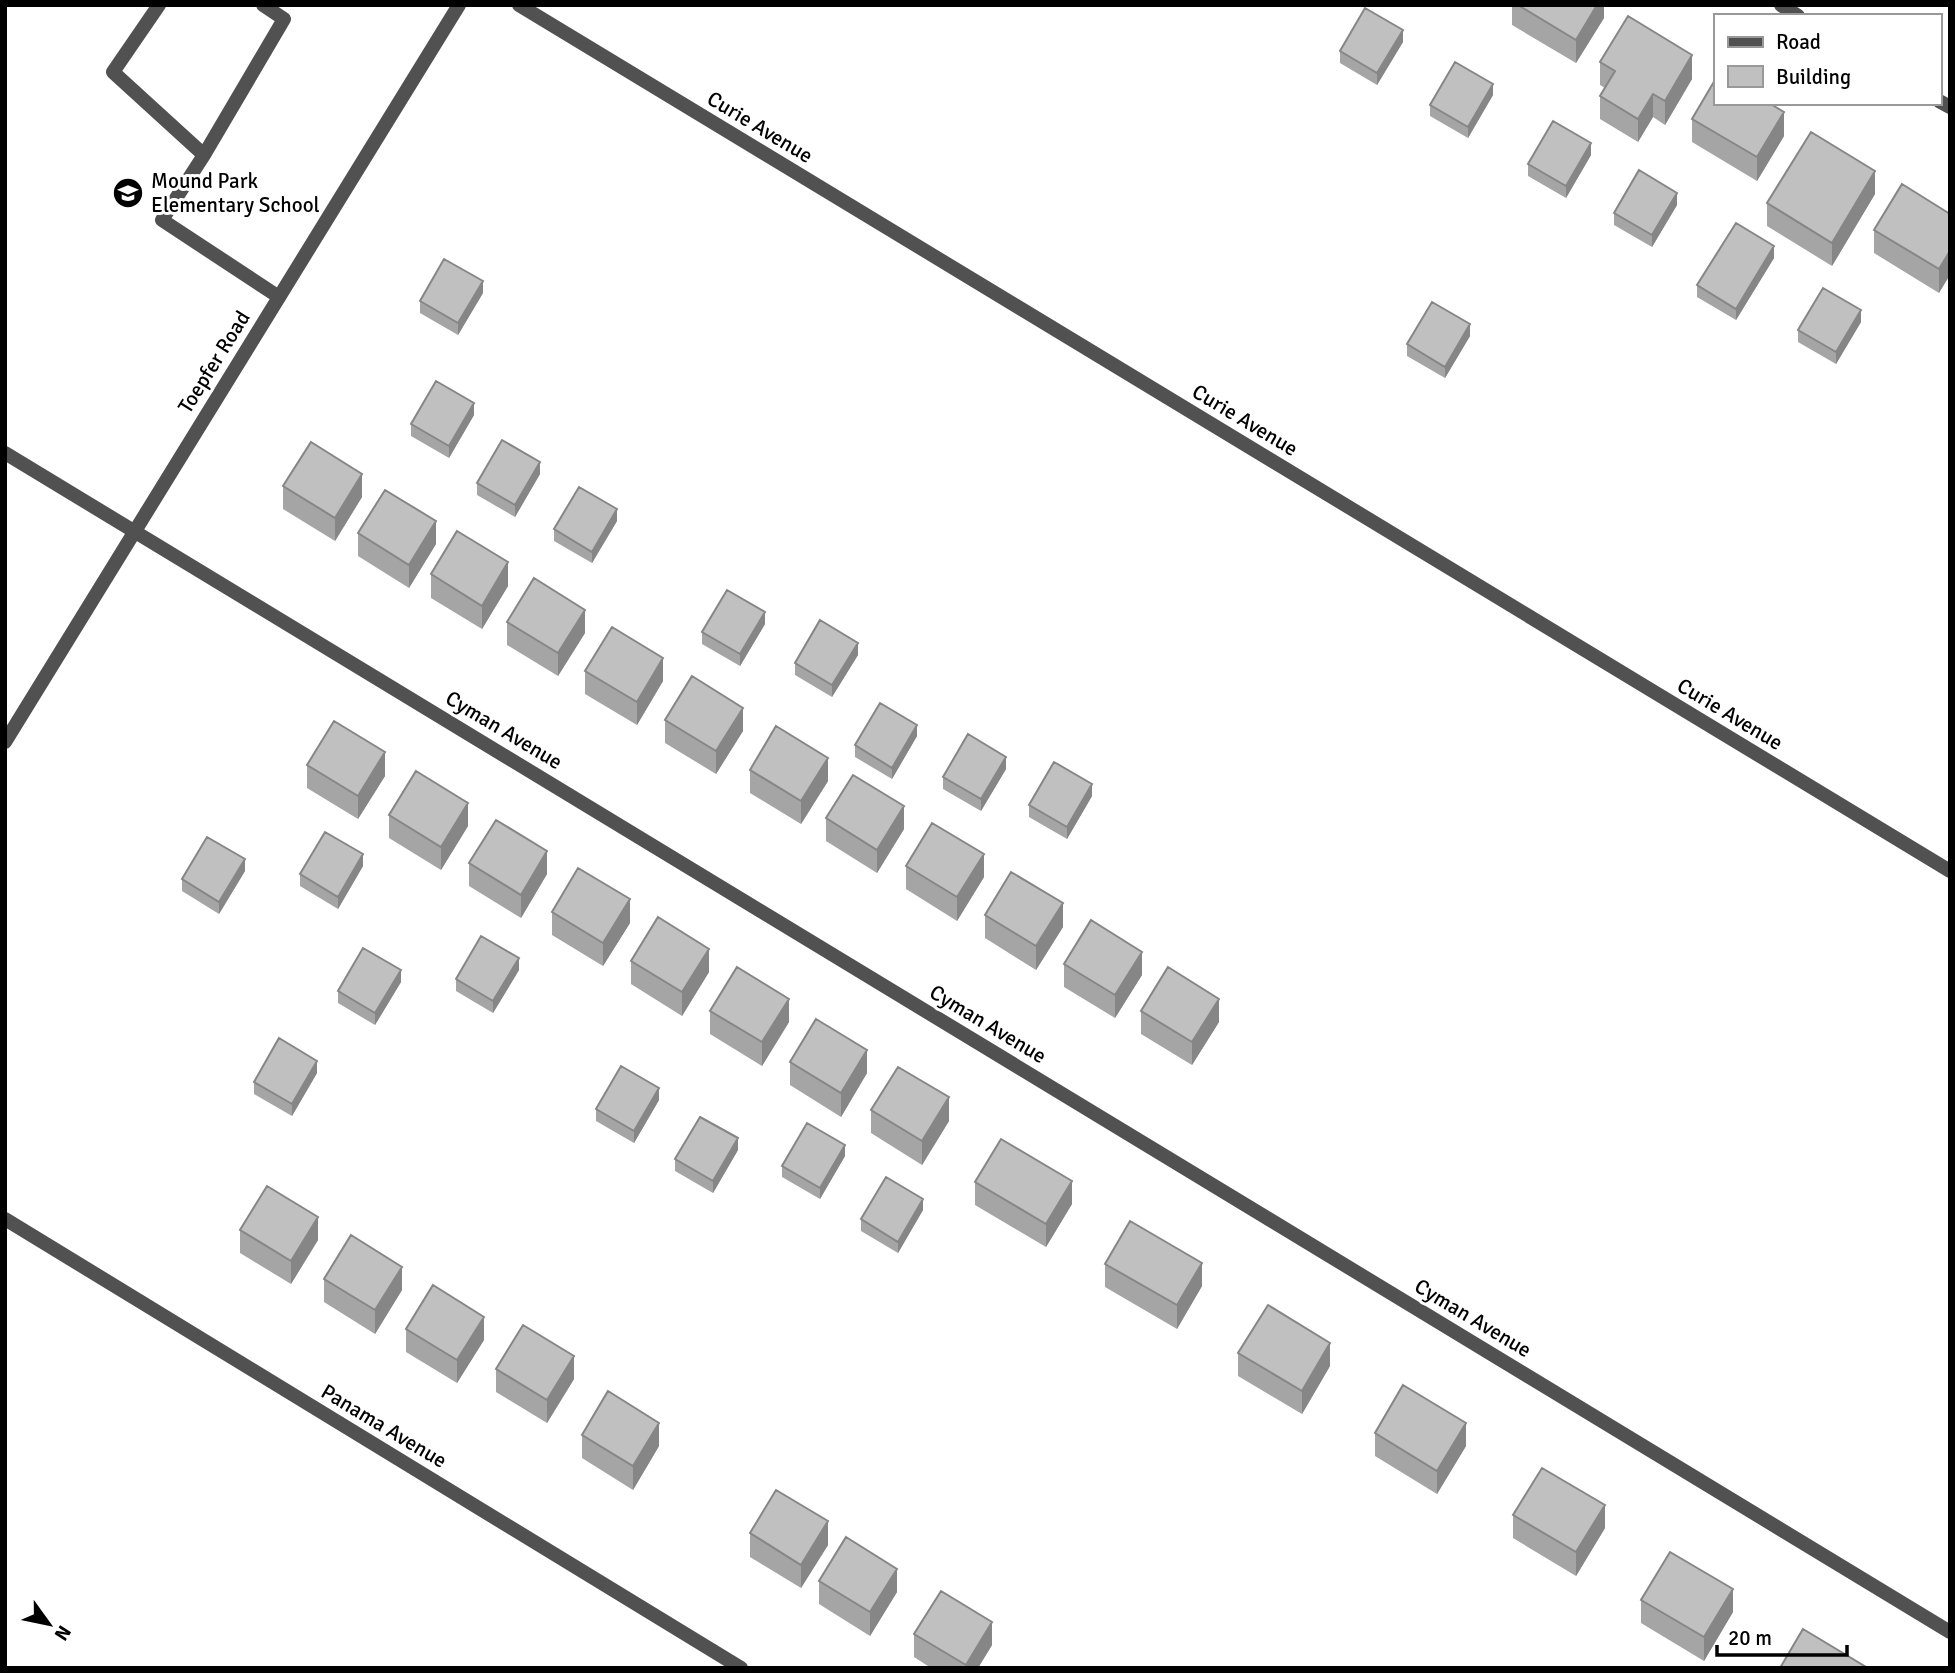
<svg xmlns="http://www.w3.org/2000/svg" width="1955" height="1673" viewBox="0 0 1955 1673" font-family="Signika,sans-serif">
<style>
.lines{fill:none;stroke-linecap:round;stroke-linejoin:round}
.service{stroke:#515151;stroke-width:14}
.minor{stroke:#515151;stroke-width:14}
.tertiary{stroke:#515151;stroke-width:14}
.wall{fill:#a5a5a5}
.shaded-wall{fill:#868686}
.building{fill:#c0c0c0;stroke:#868686;stroke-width:2}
.labels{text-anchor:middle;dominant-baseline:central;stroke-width:6;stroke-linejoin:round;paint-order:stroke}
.street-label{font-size:21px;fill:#000;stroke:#fff}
.poi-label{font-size:21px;fill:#000;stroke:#fff;text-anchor:start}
</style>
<rect width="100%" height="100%" fill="#fff"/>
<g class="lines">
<path class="service" d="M159,5L113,72L204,155
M263,5L284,19L204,155L162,220L279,297"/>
<path class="minor" d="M519,5L1950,871
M1781,5L1798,16
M1939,101L1950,107
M5,453L1950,1632
M5,1219L741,1668"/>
<path class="tertiary" d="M5,742L459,5"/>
</g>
<path class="wall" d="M1512,5H1604V18L1576,63L1512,25Z
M1403,42L1377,85L1340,63V51Z
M1600,62L1692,79L1665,125L1653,117L1638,142L1600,119V96L1605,88L1600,85Z
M1493,95L1468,138L1430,116V105Z
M1692,119L1784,136L1757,181L1692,142Z
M1591,155L1566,198L1528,176V164Z
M1875,194L1832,266L1767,226V203Z
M1677,205L1652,247L1614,225V213Z
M1950,214L1939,293L1874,253V230Z
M1774,258L1736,320L1697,297V285Z
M483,293L458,335L420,313V301Z
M1861,322L1836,364L1798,342V330Z
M1470,336L1445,378L1407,356V344Z
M474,415L449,458L411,436V424Z
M540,474L515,517L477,495V483Z
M283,486L362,497L335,541L283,509Z
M617,521L592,563L554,541V529Z
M358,533L436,544L409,588L358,556Z
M431,574L508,586L482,629L431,598Z
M507,622L585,633L558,676L507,645Z
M765,624L740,666L702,644V632Z
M858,655L832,697L795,675V663Z
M585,671L663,681L637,725L585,694Z
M665,720L743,731L716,774L665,743Z
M917,736L892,779L855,757V745Z
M307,765L385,776L358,819L307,788Z
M1006,769L981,811L943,789V777Z
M750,770L828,781L801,824L750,793Z
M1092,796L1067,839L1029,817V805Z
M389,815L468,826L441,870L389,838Z
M826,818L904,829L877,873L826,841Z
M469,863L547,874L521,918L469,886Z
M363,866L338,909L300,886V874Z
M906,866L984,877L957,921L906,889Z
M245,871L219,914L182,891V879Z
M552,912L630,923L603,966L552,935Z
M985,915L1063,927L1036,970L985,938Z
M631,961L709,972L682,1016L631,984Z
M1064,964L1142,975L1115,1018L1064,987Z
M519,970L493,1013L456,991V979Z
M401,982L375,1025L338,1003V991Z
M710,1011L789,1022L762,1066L710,1034Z
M1141,1011L1219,1022L1192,1065L1141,1034Z
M790,1062L867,1073L841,1117L790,1085Z
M317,1073L292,1116L254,1094V1082Z
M659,1100L634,1143L596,1121V1109Z
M871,1110L949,1121L922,1165L871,1133Z
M738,1150L713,1193L675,1171V1159Z
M845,1156L820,1199L782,1177V1166Z
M975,1182L1072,1204L1046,1247L975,1205Z
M923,1210L898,1253L861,1231V1219Z
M240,1230L318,1240L291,1284L240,1253Z
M1105,1264L1202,1286L1177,1329L1105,1287Z
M324,1279L402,1290L375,1334L324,1302Z
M406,1329L484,1340L457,1383L406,1352Z
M1238,1353L1330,1366L1302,1414L1238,1376Z
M496,1369L574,1379L547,1423L496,1392Z
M1375,1433L1466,1446L1437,1494L1375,1456Z
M582,1435L659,1446L633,1490L582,1458Z
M1513,1515L1605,1528L1576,1576L1513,1538Z
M750,1533L828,1545L801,1588L750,1557Z
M819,1581L897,1592L870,1636L819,1604Z
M1641,1600L1733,1612L1704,1661L1641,1623Z
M914,1634L992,1645L978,1668H931L914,1657Z"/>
<path class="shaded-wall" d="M1597,5H1604V18L1576,63V40Z
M1403,30V42L1377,85V73Z
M1692,55V79L1665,125V101Z
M1493,84V95L1468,138V127Z
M1653,94V117L1638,142V119Z
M1784,112V136L1757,181V157Z
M1591,143V155L1566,198V186Z
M1875,171V194L1832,266V243Z
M1677,193V205L1652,247V235Z
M1774,246V258L1736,320V309Z
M1950,251V275L1939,293V269Z
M483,281V293L458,335V323Z
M1861,310V322L1836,364V352Z
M1470,324V336L1445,378V367Z
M474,403V415L449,458V446Z
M540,462V474L515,517V505Z
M362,474V497L335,541V518Z
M617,509V521L592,563V552Z
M436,521V544L409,588V565Z
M508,562V586L482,629V606Z
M585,610V633L558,676V653Z
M765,612V624L740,666V654Z
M858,643V655L832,697V685Z
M663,658V681L637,725V702Z
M743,708V731L716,774V751Z
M917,725V736L892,779V768Z
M385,752V776L358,819V796Z
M1006,757V769L981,811V799Z
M828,758V781L801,824V801Z
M1092,784V796L1067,839V827Z
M468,803V826L441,870V847Z
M904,806V829L877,873V850Z
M547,851V874L521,918V895Z
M363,854V866L338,909V897Z
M984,854V877L957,921V897Z
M245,859V871L219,914V902Z
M630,899V923L603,966V943Z
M1063,903V927L1036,970V946Z
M709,949V972L682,1016V992Z
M1142,952V975L1115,1018V995Z
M519,958V970L493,1013V1001Z
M401,970V982L375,1025V1013Z
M789,999V1022L762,1066V1042Z
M1219,999V1022L1192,1065V1042Z
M867,1050V1073L841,1117V1093Z
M317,1061V1073L292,1116V1104Z
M659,1088V1100L634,1143V1131Z
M949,1097V1121L922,1165V1141Z
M738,1138V1150L713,1193V1181Z
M845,1145V1156L820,1199V1188Z
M1072,1181V1204L1046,1247V1224Z
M923,1199V1210L898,1253V1242Z
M318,1217V1240L291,1284V1261Z
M1202,1263V1286L1177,1329V1305Z
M402,1267V1290L375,1334V1310Z
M484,1317V1340L457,1383V1360Z
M1330,1343V1366L1302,1414V1391Z
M574,1356V1379L547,1423V1400Z
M659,1423V1446L633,1490V1466Z
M1466,1423V1446L1437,1494V1471Z
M1605,1505V1528L1576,1576V1552Z
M828,1521V1545L801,1588V1565Z
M897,1569V1592L870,1636V1612Z
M1733,1589V1612L1704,1661V1637Z
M992,1622V1645L978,1668H966V1665Z"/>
<path class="building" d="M1518,5H1597L1576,40Z
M1365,8L1403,30L1377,73L1340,51Z
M1628,16L1692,55L1665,101L1653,94L1638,119L1600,96L1615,71L1600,62Z
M1455,62L1493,84L1468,127L1430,105Z
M1715,80V103H1769L1784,112L1757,157L1692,119Z
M1553,121L1591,143L1566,186L1528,164Z
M1811,132L1875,171L1832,243L1767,203Z
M1639,170L1677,193L1652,235L1614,213Z
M1902,184L1950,214V251L1939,269L1874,230Z
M1736,223L1774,246L1736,309L1697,285Z
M444,259L483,281L458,323L420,301Z
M1823,288L1861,310L1836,352L1798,330Z
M1432,302L1470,324L1445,367L1407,344Z
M436,381L474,403L449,446L411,424Z
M502,440L540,462L515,505L477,483Z
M311,442L362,474L335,518L283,486Z
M579,487L617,509L592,552L554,529Z
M385,490L436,521L409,565L358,533Z
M457,531L508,562L482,606L431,574Z
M534,578L585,610L558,653L507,622Z
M727,590L765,612L740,654L702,632Z
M820,620L858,643L832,685L795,663Z
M612,627L663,658L637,702L585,671Z
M692,676L743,708L716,751L665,720Z
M880,703L917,725L892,768L855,745Z
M334,721L385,752L358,796L307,765Z
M776,726L828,758L801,801L750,770Z
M968,734L1006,757L981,799L943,777Z
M1054,762L1092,784L1067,827L1029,805Z
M416,771L468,803L441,847L389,815Z
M853,775L904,806L877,850L826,818Z
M496,820L547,851L521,895L469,863Z
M932,823L984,854L957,897L906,866Z
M325,832L363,854L338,897L300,874Z
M207,837L245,859L219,902L182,879Z
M578,868L630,899L603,943L552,912Z
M1011,872L1063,903L1036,946L985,915Z
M658,917L709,949L682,992L631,961Z
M1091,920L1142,952L1115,995L1064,964Z
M481,936L519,958L493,1001L456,979Z
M363,948L401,970L375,1013L338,991Z
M737,967L789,999L762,1042L710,1011Z
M1168,967L1219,999L1192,1042L1141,1011Z
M816,1019L867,1050L841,1093L790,1062Z
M279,1038L317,1061L292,1104L254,1082Z
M621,1066L659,1088L634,1131L596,1109Z
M898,1067L949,1097L922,1141L871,1110Z
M700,1117L738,1138L713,1181L675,1159Z
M807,1123L845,1145L820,1188L782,1166Z
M1001,1139L1072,1181L1046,1224L975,1182Z
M886,1177L923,1199L898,1242L861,1219Z
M267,1186L318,1217L291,1261L240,1230Z
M1130,1221L1202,1263L1177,1305L1105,1264Z
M351,1235L402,1267L375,1310L324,1279Z
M433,1285L484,1317L457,1360L406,1329Z
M1268,1305L1330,1343L1302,1391L1238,1353Z
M523,1325L574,1356L547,1400L496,1369Z
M1403,1385L1466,1423L1437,1471L1375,1433Z
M608,1391L659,1423L633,1466L582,1435Z
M1542,1468L1605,1505L1576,1552L1513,1515Z
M776,1490L828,1521L801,1565L750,1533Z
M846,1537L897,1569L870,1612L819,1581Z
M1670,1552L1733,1589L1704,1637L1641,1600Z
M941,1591L992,1622L966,1665L914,1634Z
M1803,1629L1866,1667L1865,1668H1780Z"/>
<defs>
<g id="school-disc" transform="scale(1.575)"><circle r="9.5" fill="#000" stroke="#fff"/><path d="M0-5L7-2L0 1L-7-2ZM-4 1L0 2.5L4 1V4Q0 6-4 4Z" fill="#fff"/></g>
</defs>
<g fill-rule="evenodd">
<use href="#school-disc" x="128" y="193"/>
</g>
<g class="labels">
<g class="street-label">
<text transform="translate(760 127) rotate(31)">Curie Avenue</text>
<text transform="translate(214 362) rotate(-58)">Toepfer Road</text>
<text transform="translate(1245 420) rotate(31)">Curie Avenue</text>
<text transform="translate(1730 714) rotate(31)">Curie Avenue</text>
<text transform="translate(504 730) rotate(31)">Cyman Avenue</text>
<text transform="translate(988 1024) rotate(31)">Cyman Avenue</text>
<text transform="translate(1473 1318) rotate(31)">Cyman Avenue</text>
<text transform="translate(384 1426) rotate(31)">Panama Avenue</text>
</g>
<g class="poi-label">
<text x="151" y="181">Mound Park<tspan x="151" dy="24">Elementary School</tspan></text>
</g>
</g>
<rect width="1955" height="1673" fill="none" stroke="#000000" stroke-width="14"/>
<rect x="1714" y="14" width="228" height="91" fill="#ffffff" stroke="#999999" stroke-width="2"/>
<rect x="1728" y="37" width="35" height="10" fill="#515151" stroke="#999999" stroke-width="2"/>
<text x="1776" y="49" font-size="21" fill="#000000">Road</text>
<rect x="1728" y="66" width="35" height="21" fill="#c0c0c0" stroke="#999999" stroke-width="2"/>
<text x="1776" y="84" font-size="21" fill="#000000">Building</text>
<g transform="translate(49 1624) rotate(123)" stroke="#ffffff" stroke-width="5" paint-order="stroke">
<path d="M0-5L12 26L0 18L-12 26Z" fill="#000000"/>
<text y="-10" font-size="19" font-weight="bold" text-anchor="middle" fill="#000000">N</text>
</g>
<path d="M1717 1645v10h130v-10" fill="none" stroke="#000000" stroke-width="3.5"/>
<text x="1728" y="1645" font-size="21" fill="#000000" stroke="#ffffff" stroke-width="5" paint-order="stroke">20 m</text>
</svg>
